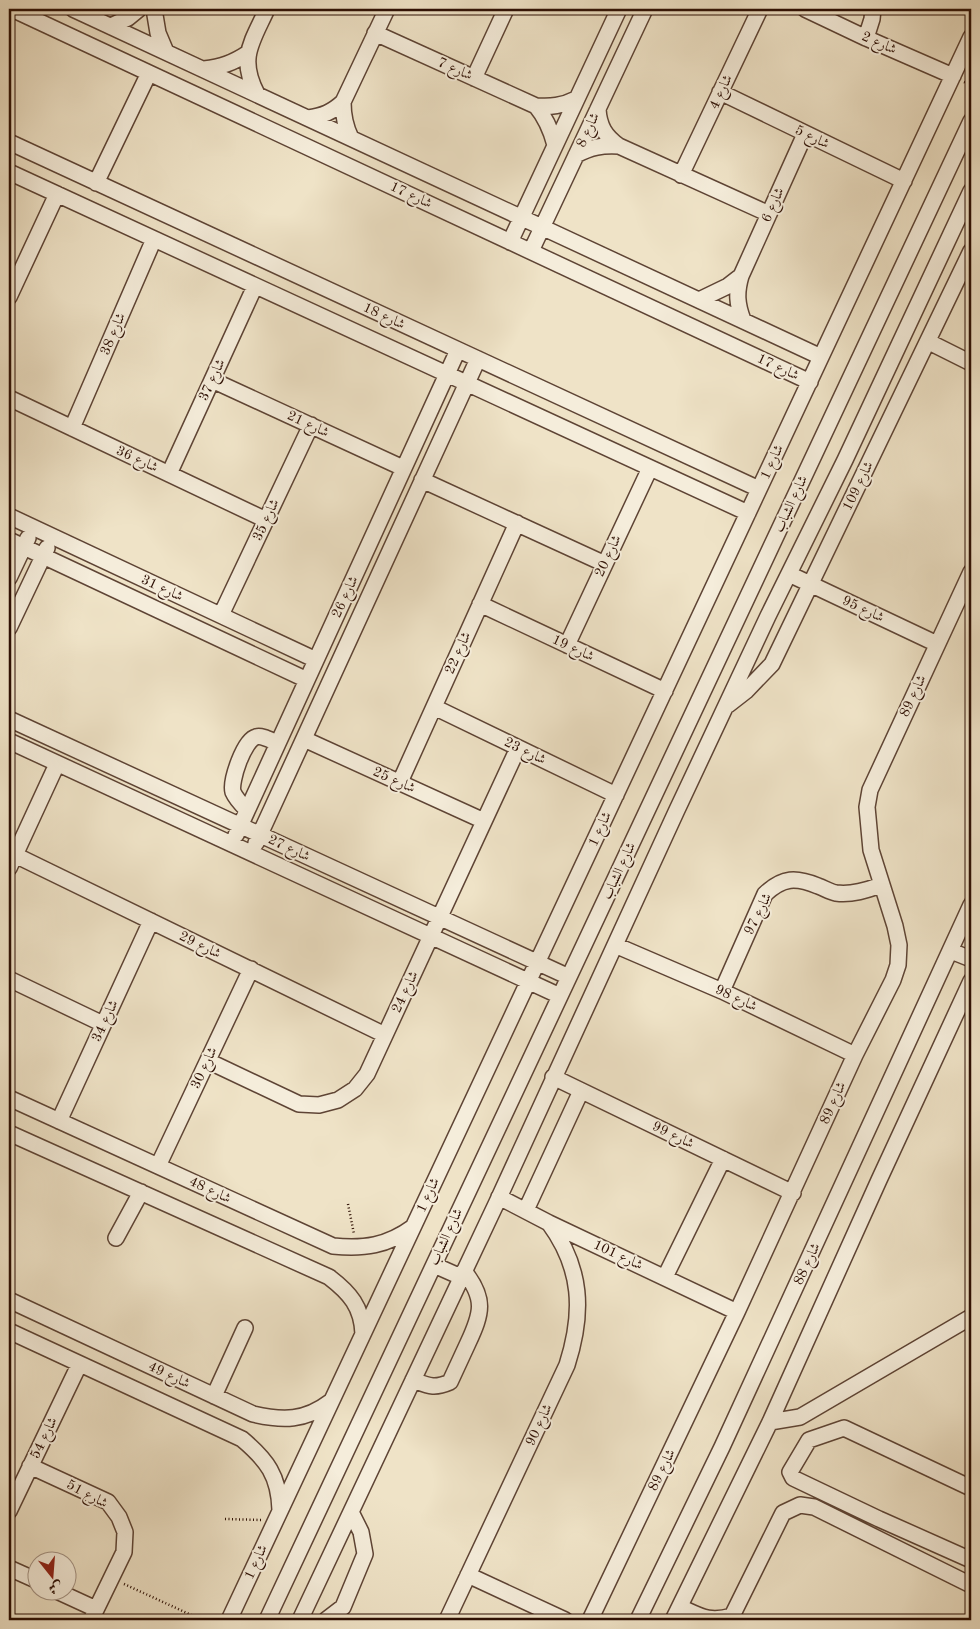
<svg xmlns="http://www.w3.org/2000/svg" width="980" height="1629" viewBox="0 0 980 1629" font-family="'Old Standard TT',Amiri,serif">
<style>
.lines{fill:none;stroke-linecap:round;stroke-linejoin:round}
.minor-casing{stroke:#5e4435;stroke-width:18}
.path{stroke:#2d0f04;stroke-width:2.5;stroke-dasharray:1 2.5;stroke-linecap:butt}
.minor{stroke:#f5eddb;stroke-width:15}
.labels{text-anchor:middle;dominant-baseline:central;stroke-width:4;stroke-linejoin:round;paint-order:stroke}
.street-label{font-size:14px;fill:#2d0f04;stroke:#f5eddb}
</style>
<rect width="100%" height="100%" fill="#efe3c7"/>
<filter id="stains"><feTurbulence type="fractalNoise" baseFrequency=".004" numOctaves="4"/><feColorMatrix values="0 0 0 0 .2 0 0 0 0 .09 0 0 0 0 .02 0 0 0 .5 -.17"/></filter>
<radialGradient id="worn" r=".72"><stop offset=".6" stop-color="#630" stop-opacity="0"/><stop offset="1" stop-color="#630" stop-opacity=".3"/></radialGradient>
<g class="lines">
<g class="minor-casing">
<path id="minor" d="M12,9L810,382
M73,9L821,357
M154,9L158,33L166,52
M805,9L866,38L953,76
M111,26L128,18L139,9
M375,33L536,106C551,107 562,106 576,99
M866,38L872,19L873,9
M204,69C221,67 233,63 248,53
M474,78L506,9
M720,92L904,181
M257,94C238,58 252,42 267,9
M343,102C343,115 345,126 351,138
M536,106C546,118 551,130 555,145
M598,109C599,126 605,136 619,146L769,214
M308,118C323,116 332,112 343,102L387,9
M9,142L759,489
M576,155C591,147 602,145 619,146
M9,172L748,513
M681,175L760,9
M96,183L149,73
M510,242L619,9
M531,251L645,9
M9,297L57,194
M699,300L728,286L741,276
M743,320C737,304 736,293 741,276L805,134
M929,342L971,363
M212,380L403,468
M9,398L266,520
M72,428L154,239
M169,474L255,286
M422,480L605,564
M9,516L316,660
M9,540L307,680
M789,574L937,644
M9,578L28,538
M480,604L665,691
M221,615L311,425
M9,628L47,548
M567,645L650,468
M728,705L746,691L772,664L971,251
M434,707L616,795
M9,719L569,977
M304,739L484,821
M9,741L560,996
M400,782L517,523
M247,810C242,805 236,799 233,792C230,781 244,740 256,737C262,735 272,741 278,743
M236,835L458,350
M256,843L478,359
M15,855L385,1035
M9,868L57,764
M615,945L722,991L855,1055
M951,951L971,959
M9,979L103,1024
M722,991L765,894C783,877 796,877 818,886C824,888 830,892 836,893C852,895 867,890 881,885
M208,1061L299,1104L319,1105L338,1100L355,1089L367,1074L518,748
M553,1077L793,1193
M9,1098L333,1246C364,1249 387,1246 413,1227
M59,1121L151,921
M9,1133L329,1277C350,1293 362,1307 363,1334
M158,1166L251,969
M499,1197L549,1223L737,1312
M526,1210L581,1091
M116,1238L141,1192
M434,1265L461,1277
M665,1277L723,1159
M9,1300L253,1414C283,1421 305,1421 330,1402
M9,1331L242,1439C267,1460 279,1476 280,1510
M413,1380C429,1386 434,1389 450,1382C456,1369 462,1356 468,1343C482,1313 486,1299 464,1271
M214,1396L245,1328
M770,1422L800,1417L971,1317
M30,1466L108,1502L119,1517L125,1532L124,1552L91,1620
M971,1488L844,1428L809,1440L790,1472L793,1478L879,1519L971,1560
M9,1511L79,1365
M9,1568L38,1581
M468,1575L565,1620
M59,1592L96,1609
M680,1607C700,1616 709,1623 732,1616L783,1513L800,1505L814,1507L971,1585
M229,1620L971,37
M267,1620L971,121
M300,1620L497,1202L676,812L768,616L845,460L971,191
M326,1620L343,1607L365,1554L361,1532L351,1512
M447,1620L567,1365C584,1312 582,1268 549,1223
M590,1620L737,1312L855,1055L893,980L898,965L899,945L895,926L871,850L867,807L870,790L971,572
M638,1620L722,1447L971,905
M673,1620L770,1422L879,1180L971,981"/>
</g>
<path class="path" d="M964,82L971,85
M348,1204L354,1234
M225,1519L262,1520
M124,1584L202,1620"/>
<use href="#minor" class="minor"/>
</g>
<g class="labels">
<g class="street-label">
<text transform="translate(879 43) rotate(24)">شارع 2</text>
<text transform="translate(455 69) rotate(24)">شارع 7</text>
<text transform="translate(721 92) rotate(-65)">شارع 4</text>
<text transform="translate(588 130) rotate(-65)">شارع 8</text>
<text transform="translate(812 137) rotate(26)">شارع 5</text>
<text transform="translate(411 195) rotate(25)">شارع 17</text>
<text transform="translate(773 205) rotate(-66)">شارع 6</text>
<text transform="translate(384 316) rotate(25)">شارع 18</text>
<text transform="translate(113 334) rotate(-67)">شارع 38</text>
<text transform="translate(778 367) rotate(25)">شارع 17</text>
<text transform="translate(212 380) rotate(-65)">شارع 37</text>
<text transform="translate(308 424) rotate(25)">شارع 21</text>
<text transform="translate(137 459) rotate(25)">شارع 36</text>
<text transform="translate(772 462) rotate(-65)">شارع 1</text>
<text transform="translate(858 486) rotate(-64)">شارع 109</text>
<text transform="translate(791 504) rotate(-65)">شارع الشباب</text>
<text transform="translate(266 520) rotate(-65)">شارع 35</text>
<text transform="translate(608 556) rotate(-65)">شارع 20</text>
<text transform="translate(162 588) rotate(25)">شارع 31</text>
<text transform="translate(345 597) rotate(-65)">شارع 26</text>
<text transform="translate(863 609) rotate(25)">شارع 95</text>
<text transform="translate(573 648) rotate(25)">شارع 19</text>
<text transform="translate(458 653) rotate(-66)">شارع 22</text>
<text transform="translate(913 696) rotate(-65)">شارع 89</text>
<text transform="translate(525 751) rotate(26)">شارع 23</text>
<text transform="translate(394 780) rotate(24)">شارع 25</text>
<text transform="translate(600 829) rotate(-65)">شارع 1</text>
<text transform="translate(289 848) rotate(25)">شارع 27</text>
<text transform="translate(619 871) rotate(-65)">شارع الشباب</text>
<text transform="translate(758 914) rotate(-63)">شارع 97</text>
<text transform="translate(200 945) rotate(26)">شارع 29</text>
<text transform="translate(405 992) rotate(-65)">شارع 24</text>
<text transform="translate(736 998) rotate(25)">شارع 98</text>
<text transform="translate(105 1021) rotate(-65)">شارع 34</text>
<text transform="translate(204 1068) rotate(-65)">شارع 30</text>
<text transform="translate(833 1103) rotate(-66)">شارع 89</text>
<text transform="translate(673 1135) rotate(26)">شارع 99</text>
<text transform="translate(210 1190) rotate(25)">شارع 48</text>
<text transform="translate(428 1195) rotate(-65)">شارع 1</text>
<text transform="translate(446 1237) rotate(-65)">شارع الشباب</text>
<text transform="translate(618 1255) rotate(25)">شارع 101</text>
<text transform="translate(807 1264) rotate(-65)">شارع 88</text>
<text transform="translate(169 1375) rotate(25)">شارع 49</text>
<text transform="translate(539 1425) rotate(-65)">شارع 90</text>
<text transform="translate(44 1438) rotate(-64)">شارع 54</text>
<text transform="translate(662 1470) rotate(-64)">شارع 89</text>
<text transform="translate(87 1494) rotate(28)">شارع 51</text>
<text transform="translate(256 1562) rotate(-65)">شارع 1</text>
</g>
</g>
<rect width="980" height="1629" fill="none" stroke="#efe3c7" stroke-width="30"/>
<rect x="10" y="10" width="960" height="1609" fill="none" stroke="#2d0f04" stroke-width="2.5"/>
<rect x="15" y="15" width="950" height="1599" fill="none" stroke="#2d0f04"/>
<g transform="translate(52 1576) rotate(163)"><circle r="24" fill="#f5eddb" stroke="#a59485"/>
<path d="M0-4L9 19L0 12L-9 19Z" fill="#8f2418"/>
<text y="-8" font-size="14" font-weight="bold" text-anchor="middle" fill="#2d0f04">ش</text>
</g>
<rect width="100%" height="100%" filter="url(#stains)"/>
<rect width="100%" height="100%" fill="url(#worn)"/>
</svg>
